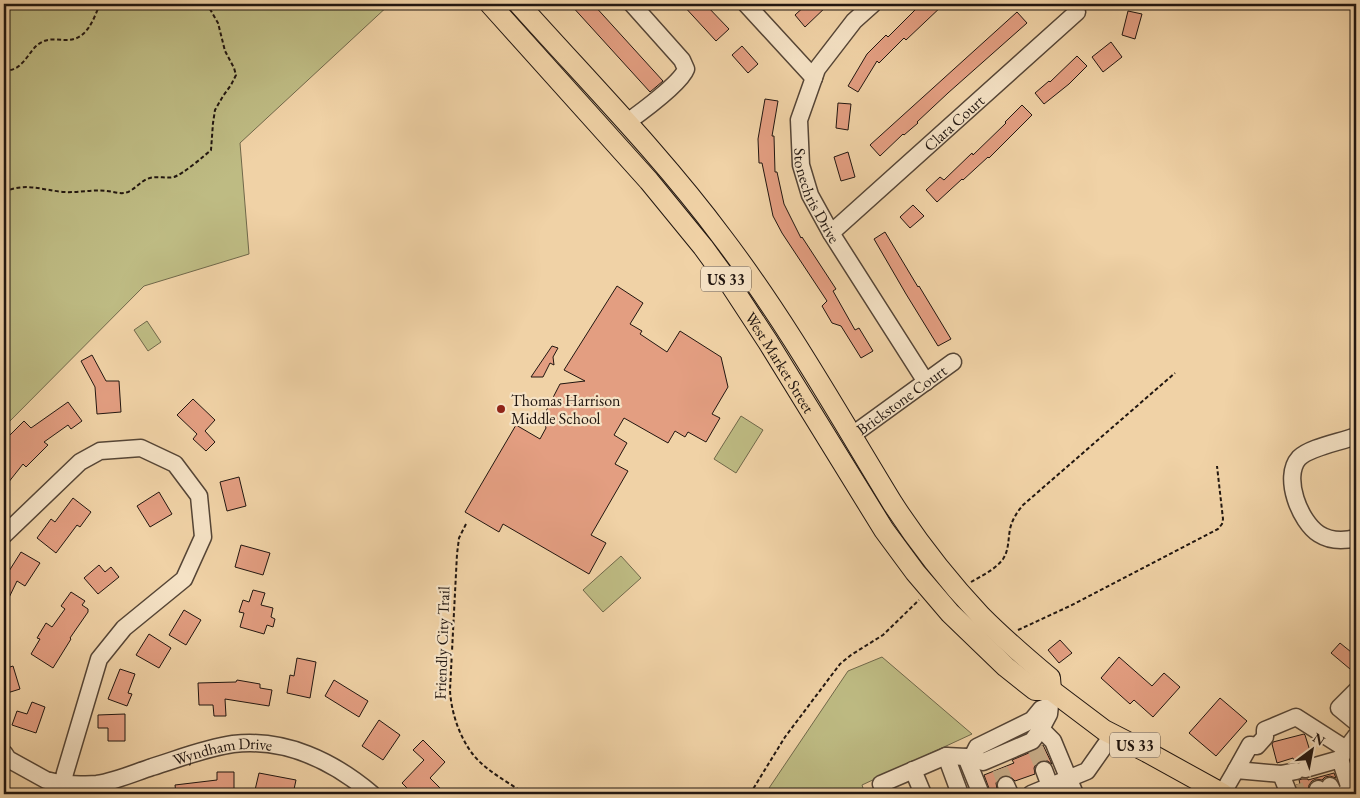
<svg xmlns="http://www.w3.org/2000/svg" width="1360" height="798" viewBox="0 0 1360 798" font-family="'EB Garamond',serif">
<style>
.green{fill:#bebb83;stroke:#70684a}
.building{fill:#e39e81;stroke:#211610}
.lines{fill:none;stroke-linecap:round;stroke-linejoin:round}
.minor-tunnel{stroke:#c7ac88;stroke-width:16;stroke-dasharray:16 8;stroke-linecap:butt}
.minor-casing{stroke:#554536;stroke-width:19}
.major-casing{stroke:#211610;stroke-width:22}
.path{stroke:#211610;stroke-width:2;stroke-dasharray:4 2.5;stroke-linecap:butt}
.minor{stroke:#f5e2c5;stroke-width:16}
.major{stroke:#f0d2a6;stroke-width:20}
.poi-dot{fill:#8f2418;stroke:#f5e2c5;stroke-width:2}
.labels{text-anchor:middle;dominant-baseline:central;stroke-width:4.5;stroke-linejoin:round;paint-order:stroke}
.shield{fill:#f5e2c5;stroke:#615346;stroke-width:1}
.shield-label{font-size:15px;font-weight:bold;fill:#211610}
.street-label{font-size:16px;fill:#211610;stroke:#f5e2c5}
.poi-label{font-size:16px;fill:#211610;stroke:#f5e2c5;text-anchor:start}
</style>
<rect width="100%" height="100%" fill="#f0d2a6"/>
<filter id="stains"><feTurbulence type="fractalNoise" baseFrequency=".004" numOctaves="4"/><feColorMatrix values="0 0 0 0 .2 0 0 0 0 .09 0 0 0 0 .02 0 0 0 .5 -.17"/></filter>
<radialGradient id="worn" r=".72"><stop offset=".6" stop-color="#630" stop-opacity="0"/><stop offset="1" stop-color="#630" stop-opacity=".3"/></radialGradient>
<path class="green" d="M4,4H390L240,143L249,254L144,286L4,427Z
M147,321L161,342L148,351L134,330Z
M741,416L763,430L736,473L714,459Z
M621,556L641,578L603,612L583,590Z
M882,657L972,734L862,785L865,794H765L848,671Z"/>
<path class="building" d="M570,4H593L663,81L650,92Z
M682,4H705L729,29L716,41Z
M807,4H829L805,27L795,15Z
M921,4H944L906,40L904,38L879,63L877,61L858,92L848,86L867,54L886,35L888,37Z
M1128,11L1142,14L1135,39L1122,35Z
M1017,12L1027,23L948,93L917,122L918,123L904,135L903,134L880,156L870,145Z
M1111,42L1122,57L1103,72L1092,57Z
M742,46L758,64L748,73L732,55Z
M1077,56L1087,66L1069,84L1044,104L1035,93L1049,81L1050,82Z
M765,99L778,101L772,136H774L775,172H777L784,204L801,238L802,237L836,289L833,291L855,330L859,328L873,351L861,358L841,326L832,323L822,306L827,301L782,233L773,216L762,163H759L758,139Z
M838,103L851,104L848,130L836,128Z
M1022,105L1032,115L989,158L988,157L963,180L962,179L937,202L926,190L940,177L944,180L972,153L973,155L1006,123L1005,122Z
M848,152L855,177L841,181L834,157Z
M913,205L924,216L910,228L900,217Z
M885,232L918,287L919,286L951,339L938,346L906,294L874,239Z
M617,286L643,303L630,324L642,331L640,334L667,352L680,331L721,357L728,387L712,414L720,418L706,442L688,432L685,437L675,431L668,443L624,418L614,435L627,443L615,464L628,471L591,535L606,543L589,574L503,524L499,532L465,512L516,425L540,439L546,428L543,417L560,384L585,381L564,370Z
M552,346L558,348L553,357L554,365L550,363L543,377H531Z
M92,355L106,381H119L121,412L97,414L95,387L81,361Z
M193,399L215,420L205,431L215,442L206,451L193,439L197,434L177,415Z
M68,402L82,421L71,429L68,425L44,442L48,445L26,467L23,464L4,488V441L24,421L31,428Z
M239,477L246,506L227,511L220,482Z
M159,492L172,514L150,527L137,506Z
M73,498L91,512L80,527L77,525L56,553L37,538L51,519L55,522Z
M241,545L270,553L263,575L235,567Z
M21,552L40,563L25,586L17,581L4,608V579Z
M99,565L105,572L111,567L119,577L98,594L84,578Z
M253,590L265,593L261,605L273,608L271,617L275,619L273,627L267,625L264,634L240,627L244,613L239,612L243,600L249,602Z
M71,592L85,601L82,605L88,609V612L70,638L71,639L53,668L31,654L40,639L37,638L46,623L52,627L65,609L61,606Z
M184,610L201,620L186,645L169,635Z
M149,634L171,648L159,668L136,655Z
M1060,640L1072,653L1059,663L1048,650Z
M1340,643L1356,656V663L1350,669L1331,653Z
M1119,657L1152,686L1164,673L1180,687L1153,717L1134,700L1130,704L1101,678Z
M297,658L316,662L310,698L287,693L290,675L294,676Z
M13,666L20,689L4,694V669Z
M120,669L135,674L128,693L132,694L127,706L108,699Z
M237,680L260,684V688L272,690L269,706L225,699L226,716H214L213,705H199L198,683L236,682Z
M334,680L368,701L359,717L325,696Z
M1220,698L1247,721L1216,756L1189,733Z
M32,702L45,707L36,733L12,725L17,711L27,714Z
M125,714V741H108V728H98V715Z
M379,720L400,735L383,760L362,746Z
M1304,734L1305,735L1311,754L1302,756V759L1299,761H1294L1293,758L1277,763L1272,744L1273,742Z
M423,740L445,762L430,778L442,790L438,794H413L402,783L424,760L413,750Z
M1043,745L1052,764L1046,760L1040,761L1036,764L1034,768L1035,774L1015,781L1011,777L1007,775L1002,776L998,780L996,783L997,789L990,791L984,775L1014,763L1012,760L1036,750Z
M217,772H234V794H176L175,785L217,780Z
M259,773L296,780L293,794H279L255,790Z
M1334,773L1336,778L1330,776L1325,777L1322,780L1316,779L1312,781L1309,785L1308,792L1299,794L1296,785L1300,784L1299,780L1302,779H1308V780Z"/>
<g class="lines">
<path class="minor-tunnel" d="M1035,748L1044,770
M1000,769L1006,785
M1295,785L1298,794"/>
<g class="minor-casing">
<g id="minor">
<path d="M746,4L814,78"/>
<path id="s1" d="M873,4L854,21L817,69L799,120L801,165L810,195L831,233L926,382"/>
<path d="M626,123C640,113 681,83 686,69L682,60L632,4"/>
<path id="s2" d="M831,233L1077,12"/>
<path id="s3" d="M851,436L953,362"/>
<path d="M1356,436C1341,442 1310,447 1299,458C1282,477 1300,522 1319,534C1330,541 1344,541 1356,538"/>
<path d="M4,535L80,462L100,451L141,448L175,464L199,496L203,537L184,579L124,628L99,659L65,773L63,784L46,780L8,759L4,753"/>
<path d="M1356,691L1339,708L1356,722"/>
<path d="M1041,729L1053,741L1075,794"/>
<path d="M1346,749L1356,736"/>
<path d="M946,756L960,794"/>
<path d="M966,757L981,794"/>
<path d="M972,757L977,747L1032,720L1041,709L1049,706"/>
<path d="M1305,769L1340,759L1350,789L1344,794"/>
<path d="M913,770L923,794"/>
<path d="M1044,770L1050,786"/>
<path d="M1236,770L1250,745L1257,746L1265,737V730L1296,717L1346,749L1340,759"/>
<path d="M1281,774L1289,794"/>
<path d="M1006,785L1010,794"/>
<path d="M1330,786L1334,794"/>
<path d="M1318,789L1319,794"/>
<path id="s4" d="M61,793L63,784C74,784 86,785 97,784C116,781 134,773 152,767C178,759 205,748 233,744C285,738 333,761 372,794"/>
<path d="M886,794L881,784L946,756L966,757H972L983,762L1032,741L1041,729L1049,714L1050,705"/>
<path d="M1031,794L1087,771L1113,734"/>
<path d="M1222,794L1236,770L1281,774L1296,771"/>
</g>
</g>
<g class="major-casing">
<g id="major">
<path id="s5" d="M490,4L649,181L703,247L730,284L768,342L884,530L915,572L950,613L1006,667L1035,690H1051L1104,730L1147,752L1223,794"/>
<path d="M519,4C587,80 661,155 722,237C786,321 838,414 893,504C919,544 948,581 981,616C1003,638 1026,658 1050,678L1051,690"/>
</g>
</g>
<path class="path" d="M4,72C10,70 17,69 21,64C29,57 32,47 42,42C49,38 58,40 65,40C87,41 93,20 100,4
M4,192C26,182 41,190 64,192C80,193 97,188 113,192C118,193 123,194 128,192C135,189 140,182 147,179C156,175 165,179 174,177C183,174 203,157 211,150L213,123L215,110L223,96L231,85L236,75L234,68L225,51L218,23L207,4
M466,524L459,538L457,554L450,690C451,714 462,746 481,763C494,775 511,784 525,794
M971,582C981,576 995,570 1003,559C1009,550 1008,540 1010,529C1012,520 1017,512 1023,505L1175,373
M1018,630L1070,606L1218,529L1222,524L1223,519L1217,466
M750,794L785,737L840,664L851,655L883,635L919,600"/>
<use href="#minor" class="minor"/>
<use href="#major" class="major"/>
</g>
<circle class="poi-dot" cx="501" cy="409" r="5"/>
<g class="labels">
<g class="shield">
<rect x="701" y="266.5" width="50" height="25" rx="4"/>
<rect x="1110" y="732.5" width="50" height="25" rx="4"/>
</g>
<g class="shield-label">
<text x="726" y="279">US 33</text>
<text x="1135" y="745">US 33</text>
</g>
<g class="street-label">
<text stroke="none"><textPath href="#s2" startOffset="165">Clara Court</textPath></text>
<text stroke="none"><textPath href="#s1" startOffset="219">Stonechris Drive</textPath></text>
<text stroke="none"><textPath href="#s5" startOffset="462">West Market Street</textPath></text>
<text stroke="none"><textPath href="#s3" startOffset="62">Brickstone Court</textPath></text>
<text transform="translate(442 643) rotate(-88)">Friendly City Trail</text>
<text stroke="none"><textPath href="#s4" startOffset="174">Wyndham Drive</textPath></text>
</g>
<g class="poi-label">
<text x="511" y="400">Thomas Harrison<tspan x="511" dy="18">Middle School</tspan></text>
</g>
</g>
<rect width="1360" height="798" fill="none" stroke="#f0d2a6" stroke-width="20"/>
<rect x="5" y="5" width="1350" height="788" fill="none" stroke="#211610" stroke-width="2.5"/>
<rect x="10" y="10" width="1340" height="778" fill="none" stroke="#211610"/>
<g transform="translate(1312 750) rotate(32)" stroke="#f5e2c5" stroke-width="4" paint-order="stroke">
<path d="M0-4L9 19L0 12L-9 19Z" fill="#211610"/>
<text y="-8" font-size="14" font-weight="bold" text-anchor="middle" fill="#211610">N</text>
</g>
<rect width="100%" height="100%" filter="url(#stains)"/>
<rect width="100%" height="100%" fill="url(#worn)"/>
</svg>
